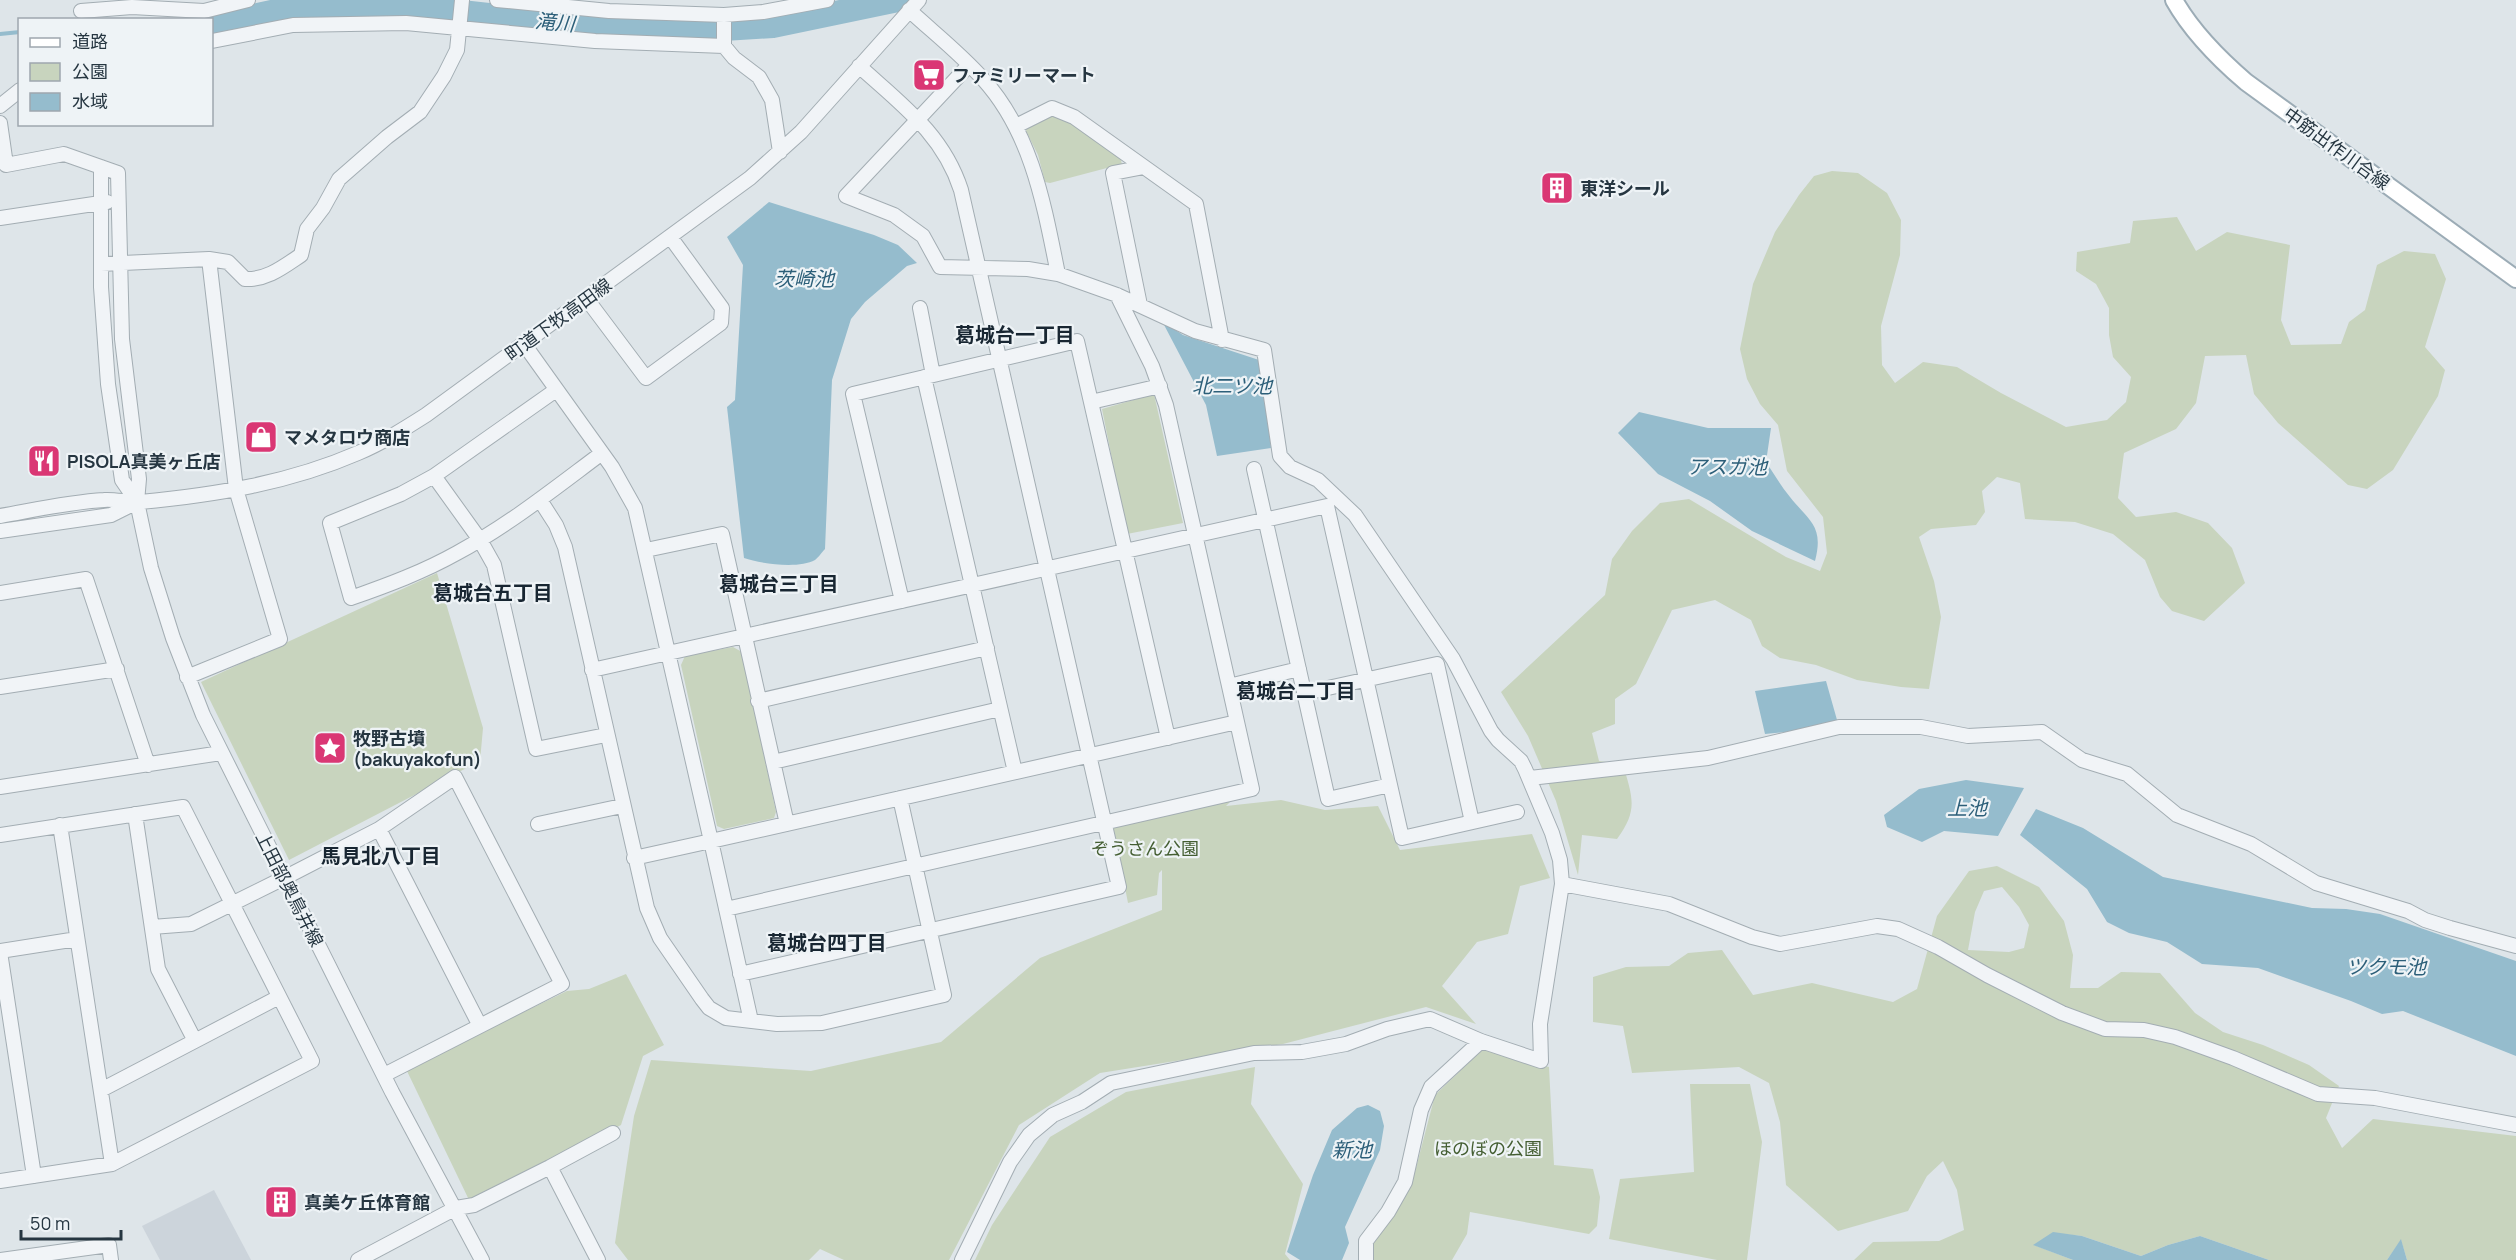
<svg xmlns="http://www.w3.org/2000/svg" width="2516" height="1260" viewBox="0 0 2516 1260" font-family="Manrope,'Noto Sans JP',sans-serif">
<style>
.built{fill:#ccd4db}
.green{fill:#c8d4be;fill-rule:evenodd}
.water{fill:#95bccd}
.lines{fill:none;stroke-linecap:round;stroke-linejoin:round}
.stream{stroke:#95bccd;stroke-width:4}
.river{stroke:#95bccd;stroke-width:24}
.minor-casing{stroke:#a3adb3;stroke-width:16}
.major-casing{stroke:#9cacb6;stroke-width:20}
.minor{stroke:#f1f4f7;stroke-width:14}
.major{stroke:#fff;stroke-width:16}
.labels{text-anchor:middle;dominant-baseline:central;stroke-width:4.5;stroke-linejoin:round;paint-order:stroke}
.poi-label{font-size:18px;font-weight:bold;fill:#263641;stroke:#eef3f6;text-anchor:start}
.street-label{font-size:18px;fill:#263641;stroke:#eef3f6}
.park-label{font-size:18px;fill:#445e32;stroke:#eef3f6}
.water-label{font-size:20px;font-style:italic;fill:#2c5f79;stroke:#eef3f6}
.neighbourhood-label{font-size:20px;font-weight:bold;fill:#182632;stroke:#eef3f6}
</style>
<rect width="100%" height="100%" fill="#dee5e9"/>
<path class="built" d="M214,1190L251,1260H160L142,1226Z"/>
<path class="green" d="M1052,112L1072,122L1120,157L1122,164L1050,183L1045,182L1038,155L1026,131L1027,125Z
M1832,171L1858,173L1887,193L1901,220L1900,255L1881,326L1882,365L1895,383L1923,362L1957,367L2001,393L2066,427L2107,420L2126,402L2131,377L2113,357L2109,335V308L2096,284L2076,271L2077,252L2130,243L2133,221L2177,217L2196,251L2227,232L2290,245L2281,320L2291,345L2341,344L2349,322L2365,310L2377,265L2404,251L2435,254L2446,279L2425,347L2445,370L2438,396L2393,470L2367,489L2348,485L2278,423L2254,394L2246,355L2205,356L2196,403L2176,429L2124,453L2118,498L2136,517L2176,512L2208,523L2232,548L2245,583L2204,621L2172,611L2160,597L2145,560L2113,534L2075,522L2025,519L2020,483L1997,477L1982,491L1985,512L1976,525L1931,529L1919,537L1934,581L1941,617L1929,689L1901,687L1857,680L1816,665L1780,658L1762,646L1751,620L1715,600L1672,610L1636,684L1615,699V724L1592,733L1599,761L1623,764C1632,797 1639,809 1617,839L1582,835L1578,875L1556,801L1528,736L1501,692L1605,595L1612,559L1632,531L1660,503L1689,499L1786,557L1820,571L1827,553L1823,517L1787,471L1778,425L1760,404L1747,379L1740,349L1753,284L1775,232L1799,195L1814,176Z
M1154,394L1183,523L1127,534L1102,409Z
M437,573L483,728L480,761L289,860L201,682Z
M733,647L742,652L776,812L774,818L724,829L717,826L681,665L685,656Z
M1232,800L1226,806L1281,800L1325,810L1378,806L1400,850L1532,834L1550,878L1520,886L1508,934L1477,942L1442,986L1476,1024L1426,1007L1283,1044L1100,1073L1019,1125L949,1260H844L820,1249L809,1260H628L615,1243L634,1116L651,1060L811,1071L941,1042L1040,958L1162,910V870L1159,873L1157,895L1128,903L1113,827Z
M1997,866L2039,887L2064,921L2073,955L2070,988H2098L2121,972L2160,973L2195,1013L2223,1032L2263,1045L2309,1065L2339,1086L2326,1118L2342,1148L2373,1119L2516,1136V1260H2407L2401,1240L2387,1260H2269L2200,1236L2168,1245L2141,1256L2082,1236L2053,1233L2034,1245L2073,1260H1854L1873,1242L1939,1241L1964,1230L1957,1190L1943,1161L1927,1176L1908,1211L1838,1231L1786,1185L1780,1122L1769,1083L1739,1067L1632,1073L1623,1026L1593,1022V977L1626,967L1669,966L1688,953L1722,950L1753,995L1812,983L1893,1002L1917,989L1937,916L1969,871ZM2002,887L2019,907L2029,925L2024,948L2009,952L1968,950L1975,912L1984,891Z
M626,974L664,1045L643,1056L621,1125L470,1202L406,1069L567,991L589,989Z
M1483,1049L1549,1067L1554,1165L1593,1169L1600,1197L1597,1226L1589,1234L1470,1212L1467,1234L1452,1260H1372V1246L1411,1187L1435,1095Z
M1255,1067L1251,1104L1303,1184L1285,1254L1290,1260H975L992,1225L1050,1137L1126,1092Z
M1690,1084H1750L1762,1142L1747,1260H1717L1609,1239L1620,1179L1694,1172Z"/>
<path class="water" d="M769,202L874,235L898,245L917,263L907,266L865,302L851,319L832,380L825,549C822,552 818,558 815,560C799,569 761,564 744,558L727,407L735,400L743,265L727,237Z
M1162,321L1183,335L1262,361L1271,448L1217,456L1206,405Z
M1639,412L1708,428H1771L1766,462C1774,474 1781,486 1790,497C1810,522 1824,526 1815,561L1752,531L1710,501L1658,474L1618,433Z
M1826,681L1839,727L1765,734L1755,691Z
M1966,780L2024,788L1998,836L1944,831L1922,842L1887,827L1884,815L1919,789Z
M2036,809L2083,828L2163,877L2312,908L2346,909L2380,914L2516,961V1056L2403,1011L2382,1014L2351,1001L2258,968L2202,964L2167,942L2129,933L2107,922L2087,889L2020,835Z
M1368,1105L1380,1111L1384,1126L1380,1150L1345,1227L1349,1243L1342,1260H1300L1287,1252L1313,1175L1332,1130L1357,1108Z
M2053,1232L2082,1236L2141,1256L2168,1245L2200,1236L2269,1260H2073L2033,1245Z
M2401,1239L2407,1260H2387Z"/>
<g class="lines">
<path class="stream" d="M0,34L20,32"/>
<path class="river" d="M212,25L276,11L387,7L426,8L579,25L708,30L773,26L898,0"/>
<g class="minor-casing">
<path id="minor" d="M497,0L609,11L724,15L763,12L827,0
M909,10C934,33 961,54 983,79C1032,133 1044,205 1058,274
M81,11L132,7L204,11L248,0
M724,15V46L734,58L759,77L772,100L780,152
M212,41L293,25L406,23L595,41L724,46
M0,106L20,90
M0,123L6,165L64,154L118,173L122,339L139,479L137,502L151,568L173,638L203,715L392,1092L482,1260
M1016,126L1052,108L1074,117L1196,204L1222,340
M101,167V287L108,384L122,480L137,502
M0,218L107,202
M209,259L228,262L245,279C267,280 283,267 301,255L307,229L323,208L339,179L387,137L420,112L444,76L457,50L462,0
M101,264L209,259L236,489L280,639L187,677
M1117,295L1152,366L1166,405L1229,686
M586,298L646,378L721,323L722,308L671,238
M1140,305L1113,173L1144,167
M920,308L933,375
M524,344L612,467L635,508L711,841L634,858
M924,377L1015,772
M556,390L434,476L401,494L330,523L351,598C388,585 423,572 457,553C509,525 555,488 602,453
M1091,402L1160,386
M1254,469L1328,799L1390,785
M434,476L480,540L494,565L536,749L606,735
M540,500L556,525L565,547L647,908L660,938L702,999L709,1008L726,1018L777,1024L822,1023L944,995L900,798
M0,516C34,510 69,502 104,500C116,499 128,503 140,502C215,495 289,483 358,453C382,443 404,429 426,415L750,178L801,132L919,0
M0,531L111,515L135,503
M646,550L722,534L787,824
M0,593L86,579L148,765
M902,601L853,394L1077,341L1168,738
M592,670L1327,506L1402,838L1517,812
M0,687L117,669
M1305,693L1437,664L1472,822
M758,701L987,648
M773,762L1000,709
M1530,778L1708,758L1839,727H1921L1968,736L2042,732L2082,760L2127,774L2177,815L2251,844L2316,883L2408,911L2425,920L2450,928L2516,946
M0,787L221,753
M135,814L158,969L195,1041
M538,824L622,806
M60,825L112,1164
M379,829L480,1026
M0,835L183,807L312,1061L112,1164L0,1181
M1562,884L1669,904L1752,937L1780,944L1877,926L1898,929L1938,947L1987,975L2062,1013L2105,1029L2144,1030L2175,1037L2233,1058L2318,1094L2375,1098L2516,1125
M726,909L1252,789L1229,686L1299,669
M152,927L191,924L284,878L379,829L455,777L562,984L384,1075
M0,951L77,939
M0,952L34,1176
M740,974L1119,887L961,190C943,134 901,104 859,66
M751,1021L711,841L1237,722
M101,1090L279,997
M550,1167L613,1133
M1,1260L109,1245L111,1260
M358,1260L456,1208L474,1205L550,1167L598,1260
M962,1260L1010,1162L1029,1135L1053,1115L1082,1102L1111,1083L1254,1053L1302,1052L1346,1044L1387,1029L1430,1019L1481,1041L1541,1061L1540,1024L1562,884L1560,860L1552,833L1525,769L1521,761L1498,740L1491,731L1453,659L1355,515L1318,480L1290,467L1280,456L1264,350L1195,331L1117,295L1058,274L1028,269L940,267L923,236L894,215L846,196L969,65
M1366,1260V1241L1388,1212L1405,1182L1421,1110L1431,1087L1481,1041"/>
</g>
<g class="major-casing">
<path id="major" d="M2174,0C2192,32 2218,58 2246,82L2516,279"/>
</g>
<use href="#minor" class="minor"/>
<use href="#major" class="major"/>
</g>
<defs>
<g id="supermarket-square" transform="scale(1.725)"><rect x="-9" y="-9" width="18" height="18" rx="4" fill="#da3774" stroke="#eef3f6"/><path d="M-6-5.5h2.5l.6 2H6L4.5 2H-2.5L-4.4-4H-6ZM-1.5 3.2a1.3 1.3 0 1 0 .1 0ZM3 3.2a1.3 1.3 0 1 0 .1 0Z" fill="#fff"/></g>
<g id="building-square" transform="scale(1.725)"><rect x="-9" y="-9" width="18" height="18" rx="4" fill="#da3774" stroke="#eef3f6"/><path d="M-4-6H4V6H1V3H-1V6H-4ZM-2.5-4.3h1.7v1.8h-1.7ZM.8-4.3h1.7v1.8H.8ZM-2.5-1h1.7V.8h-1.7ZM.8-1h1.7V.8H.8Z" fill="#fff"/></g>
<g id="shop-square" transform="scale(1.725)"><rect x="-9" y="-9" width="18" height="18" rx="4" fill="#da3774" stroke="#eef3f6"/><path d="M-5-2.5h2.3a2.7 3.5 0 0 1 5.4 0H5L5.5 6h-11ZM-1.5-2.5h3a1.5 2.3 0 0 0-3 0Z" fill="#fff"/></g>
<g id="restaurant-square" transform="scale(1.725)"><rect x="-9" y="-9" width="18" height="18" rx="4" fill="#da3774" stroke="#eef3f6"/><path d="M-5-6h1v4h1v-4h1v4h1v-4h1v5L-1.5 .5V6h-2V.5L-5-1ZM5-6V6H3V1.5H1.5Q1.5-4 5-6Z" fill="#fff"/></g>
<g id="sight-square" transform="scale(1.725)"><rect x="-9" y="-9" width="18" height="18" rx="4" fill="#da3774" stroke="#eef3f6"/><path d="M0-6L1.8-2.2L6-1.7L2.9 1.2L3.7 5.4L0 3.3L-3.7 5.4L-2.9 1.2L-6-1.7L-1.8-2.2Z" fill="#fff"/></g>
</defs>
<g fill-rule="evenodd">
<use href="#supermarket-square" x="929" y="75"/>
<use href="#building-square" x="1557" y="188"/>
<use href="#shop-square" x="261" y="437"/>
<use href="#restaurant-square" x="44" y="461"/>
<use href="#sight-square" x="330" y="748"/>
<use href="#building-square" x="281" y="1202"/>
</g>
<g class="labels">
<g class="poi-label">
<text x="952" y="75">ファミリーマート</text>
<text x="1580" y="188">東洋シール</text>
<text x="284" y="437">マメタロウ商店</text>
<text x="67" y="461">PISOLA真美ヶ丘店</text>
<text x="353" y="738">牧野古墳<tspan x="353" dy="21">(bakuyakofun)</tspan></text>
<text x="304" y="1202">真美ケ丘体育館</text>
</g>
<g class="street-label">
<text transform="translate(2337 148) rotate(36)">中筋出作川合線</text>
<text transform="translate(558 319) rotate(-36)">町道下牧高田線</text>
<text transform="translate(290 889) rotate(63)">上田部奥鳥井線</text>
</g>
<g class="park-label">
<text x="1145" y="848">ぞうさん公園</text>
<text x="1488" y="1148">ほのぼの公園</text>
</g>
<g class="water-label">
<text transform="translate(555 22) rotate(5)">滝川</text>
<text x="804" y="278">茨崎池</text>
<text x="1232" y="385">北二ツ池</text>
<text x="1727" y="466">アスガ池</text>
<text x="1967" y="807">上池</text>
<text x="2386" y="966">ツクモ池</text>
<text x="1352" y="1149">新池</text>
</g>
<g class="neighbourhood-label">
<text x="1015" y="334">葛城台一丁目</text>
<text x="779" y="583">葛城台三丁目</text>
<text x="493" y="592">葛城台五丁目</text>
<text x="1296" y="690">葛城台二丁目</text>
<text x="381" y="855">馬見北八丁目</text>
<text x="827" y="942">葛城台四丁目</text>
</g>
</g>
<rect x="18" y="18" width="195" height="108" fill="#eef3f6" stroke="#9ea7ae" stroke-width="1.5"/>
<rect x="30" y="38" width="30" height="9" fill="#ffffff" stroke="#9ea7ae" stroke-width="1.5"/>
<text x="72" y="48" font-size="18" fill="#263641">道路</text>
<rect x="30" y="63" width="30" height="18" fill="#c8d4be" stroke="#9ea7ae" stroke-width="1.5"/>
<text x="72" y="78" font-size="18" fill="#263641">公園</text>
<rect x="30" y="93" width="30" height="18" fill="#95bccd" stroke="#9ea7ae" stroke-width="1.5"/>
<text x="72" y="108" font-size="18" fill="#263641">水域</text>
<path d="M21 1230v9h100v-9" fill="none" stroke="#263641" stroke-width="3"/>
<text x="30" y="1230" font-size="18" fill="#263641" stroke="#eef3f6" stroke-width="4.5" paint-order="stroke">50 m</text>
</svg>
